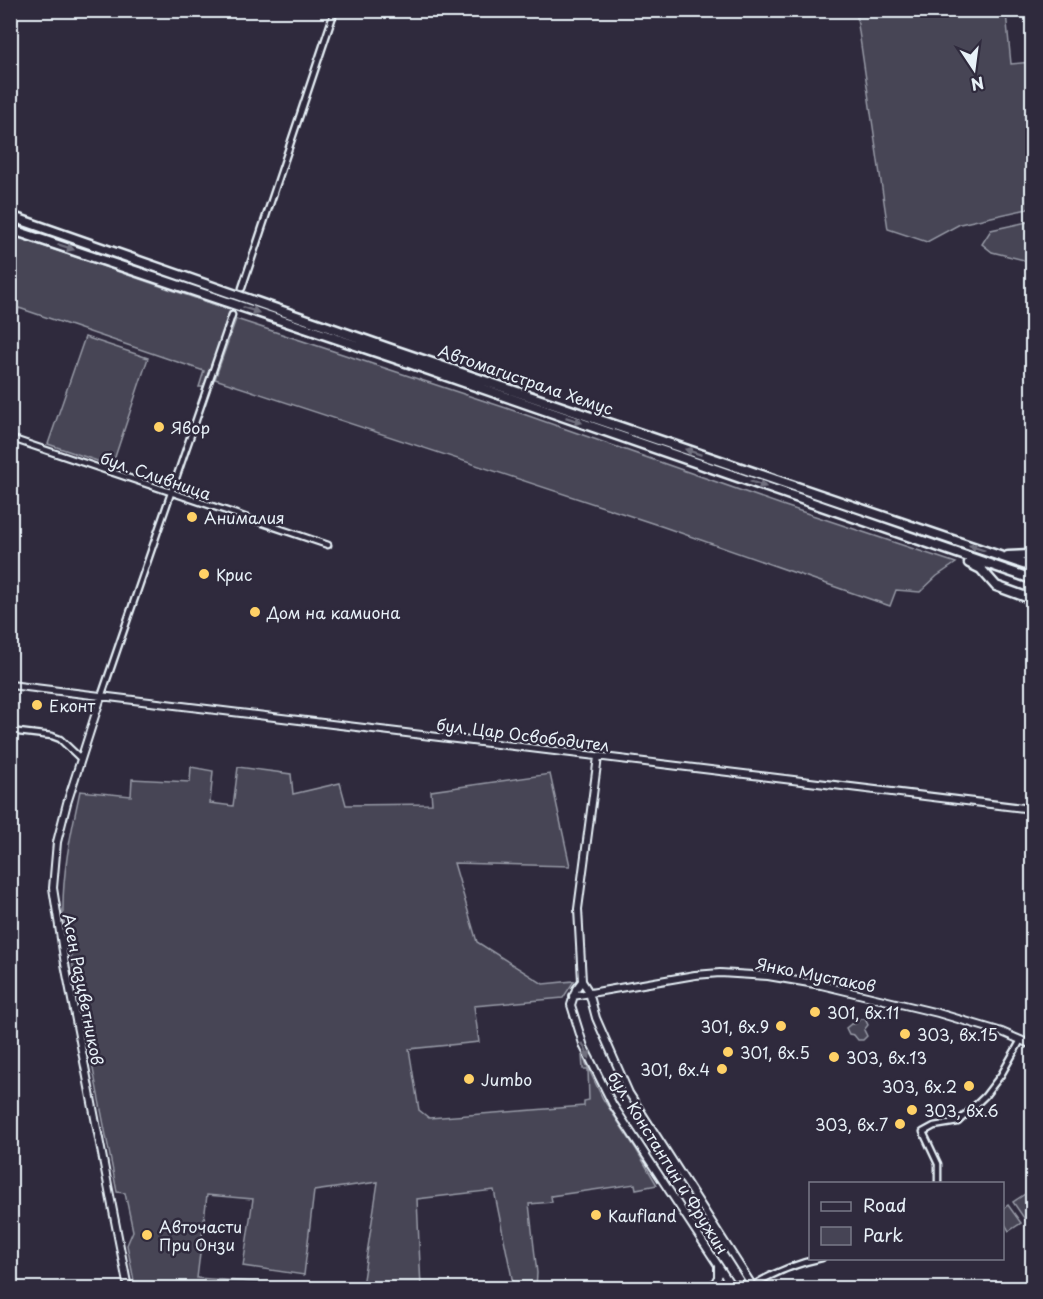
<svg xmlns="http://www.w3.org/2000/svg" width="1043" height="1299" viewBox="0 0 1043 1299" font-family="'Playpen Sans',sans-serif">
<style>
.green{fill:#464455;stroke:#979aa6;stroke-width:1.5}
.lines{fill:none;stroke-linecap:round;stroke-linejoin:round}
.street-casing{stroke:#e8f1f8;stroke-width:9}
.secondary-casing{stroke:#e8f1f8;stroke-width:10}
.highway-casing{stroke:#e8f1f8;stroke-width:13}
.street{stroke:#2f2a3d;stroke-width:4.5}
.secondary{stroke:#2f2a3d;stroke-width:6}
.highway{stroke:#2f2a3d;stroke-width:8}
.oneway{fill:#70707e}
.poi-dot{fill:#ffd166;stroke:#2f2a3d;stroke-width:2}
.labels{text-anchor:middle;dominant-baseline:central;stroke-width:5;stroke-linejoin:round;paint-order:stroke}
.street-label{font-size:16px;fill:#e8f1f8;stroke:#2f2a3d}
.poi-label{font-size:16px;fill:#e8f1f8;stroke:#2f2a3d;text-anchor:start}
</style>
<rect width="100%" height="100%" fill="#2f2a3d"/>
<filter id="ink" filterUnits="userSpaceOnUse"><feTurbulence type="fractalNoise" baseFrequency=".0167" numOctaves="2"/><feDisplacementMap in="SourceGraphic" scale="12" xChannelSelector="R" yChannelSelector="G"/><feConvolveMatrix kernelMatrix="1 2 1 2 8 2 1 2 1" color-interpolation-filters="sRGB"/></filter>
<g filter="url(#ink)">
<path class="green" d="M856,11H1027L1006,13L1011,64L1032,62V102L1029,117L1027,147L1032,176V208L960,224L927,242L888,229Z
M1032,221V262L992,252L982,244L991,230Z
M11,235L230,310L205,387H199L204,371L19,308L11,331Z
M236,319L506,408L785,506L956,563L937,576L920,592L896,590L890,606L661,526L215,379Z
M85,337L148,358L112,466L48,444Z
M191,767L213,771L210,803L233,806L238,767L291,774L293,794L340,783L346,805L432,804L431,791L550,774L570,866L454,863L477,942L543,984L574,981L563,998L474,1006L479,1042L409,1049L419,1110L429,1118L584,1106V1101L589,1100L588,1069H583L582,1055L603,1099L636,1149L657,1185L636,1189L635,1184L551,1196L552,1202L529,1204L537,1273L536,1288H514L494,1190L417,1199L421,1288L362,1286L378,1182L314,1191L304,1275L243,1266L253,1199L207,1195L197,1278L292,1285L307,1286L308,1288H139L135,1286L127,1245L133,1231L125,1193L117,1192L63,915C62,872 71,833 80,791L131,796L132,779L190,782Z
M860,1019H865L868,1025L864,1030L867,1036L863,1040H858L854,1035L849,1034L846,1028L851,1024H855Z
M1025,1194L1032,1206V1216L1026,1221L1013,1202Z
M1008,1205L1021,1223L1009,1231L1003,1221V1209Z"/>
<g class="lines">
<g class="street-casing">
<path id="street" d="M242,288L335,10
M10,438L328,545
M101,697L232,315
M10,731L52,736L60,739L80,758
M938,1184V1164L923,1132L934,1126L958,1122L985,1096L1001,1075L1021,1040
M752,1286C773,1273 798,1263 822,1258"/>
</g>
<g class="secondary-casing">
<path id="secondary" d="M10,685L1032,809
M101,697L67,803L57,842L53,888L65,964L128,1288
M598,757L578,909L582,981L589,992L596,1018L629,1093L754,1288
M582,981L576,989L571,1005L584,1047L613,1105L733,1288
M573,996L695,975L720,973L768,976L821,985L938,1013L1002,1032L1032,1045
M712,1288L718,1277V1267
M715,1288L731,1284L752,1286"/>
</g>
<g class="highway-casing">
<path id="highway" d="M10,216L391,349L1032,567
M10,229L406,362L1032,579
M1008,556L1029,555
M969,563L981,569L996,586L1032,599"/>
</g>
<use href="#street" class="street"/>
<use href="#secondary" class="secondary"/>
<use href="#highway" class="highway"/>
</g>
<defs><path id="oneway-solid" d="M-6-.8H1V-3.2L6.5 0L1 3.2V.8H-6Z" transform="scale(1.5)"/></defs>
<g class="oneway">
<use href="#oneway-solid" transform="translate(66 247) rotate(19)"/>
<use href="#oneway-solid" transform="translate(251 310) rotate(19)"/>
<use href="#oneway-solid" transform="translate(574 420) rotate(19)"/>
<use href="#oneway-solid" transform="translate(693 452) rotate(-161)"/>
<use href="#oneway-solid" transform="translate(758 484) rotate(19)"/>
<use href="#oneway-solid" transform="translate(977 548) rotate(-161)"/>
<use href="#oneway-solid" transform="translate(586 1051) rotate(65)"/>
</g>
</g>
<g class="poi-dot">
<circle cx="159" cy="427" r="6"/>
<circle cx="192" cy="517" r="6"/>
<circle cx="204" cy="574" r="6"/>
<circle cx="255" cy="612" r="6"/>
<circle cx="37" cy="705" r="6"/>
<circle cx="815" cy="1012" r="6"/>
<circle cx="781" cy="1026" r="6"/>
<circle cx="905" cy="1034" r="6"/>
<circle cx="728" cy="1052" r="6"/>
<circle cx="834" cy="1057" r="6"/>
<circle cx="722" cy="1069" r="6"/>
<circle cx="469" cy="1079" r="6"/>
<circle cx="969" cy="1086" r="6"/>
<circle cx="912" cy="1110" r="6"/>
<circle cx="900" cy="1124" r="6"/>
<circle cx="596" cy="1215" r="6"/>
<circle cx="147" cy="1235" r="6"/>
</g>
<g class="labels">
<g class="street-label">
<text transform="translate(526 379) rotate(19)">Автомагистрала Хемус</text>
<text transform="translate(156 475) rotate(19)">бул. Сливница</text>
<text transform="translate(523 734) rotate(7)">бул. Цар Освободител</text>
<text transform="translate(816 974) rotate(11)">Янко Мустаков</text>
<text transform="translate(84 989) rotate(79)">Асен Разцветников</text>
<text transform="translate(669 1162) rotate(58)">бул. Константин и Фружин</text>
</g>
<g class="poi-label">
<text x="171" y="427">Явор</text>
<text x="204" y="517">Анималия</text>
<text x="216" y="574">Крис</text>
<text x="267" y="612">Дом на камиона</text>
<text x="49" y="705">Еконт</text>
<text x="827" y="1012">301, вх.11</text>
<text x="769" y="1026" text-anchor="end">301, вх.9</text>
<text x="917" y="1034">303, вх.15</text>
<text x="740" y="1052">301, вх.5</text>
<text x="846" y="1057">303, вх.13</text>
<text x="710" y="1069" text-anchor="end">301, вх.4</text>
<text x="481" y="1079">Jumbo</text>
<text x="957" y="1086" text-anchor="end">303, вх.2</text>
<text x="924" y="1110">303, вх.6</text>
<text x="888" y="1124" text-anchor="end">303, вх.7</text>
<text x="608" y="1215">Kaufland</text>
<text x="159" y="1226">Авточасти<tspan x="159" dy="18">При Онзи</tspan></text>
</g>
</g>
<rect width="1043" height="1299" fill="none" stroke="#2f2a3d" stroke-width="36"/>
<rect x="18" y="18" width="1007" height="1263" fill="none" stroke="#e8f1f8" stroke-width="2" filter="url(#ink)"/>
<rect x="809" y="1182" width="195" height="78" fill="#2f2a3d" stroke="#797a88" stroke-width="1.5"/>
<rect x="821" y="1202" width="30" height="9" fill="#2f2a3d" stroke="#797a88" stroke-width="1.5"/>
<text x="863" y="1212" font-size="18" fill="#e8f1f8">Road</text>
<rect x="821" y="1227" width="30" height="18" fill="#464455" stroke="#797a88" stroke-width="1.5"/>
<text x="863" y="1242" font-size="18" fill="#e8f1f8">Park</text>
<g transform="translate(974 69) rotate(167)" stroke="#2f2a3d" stroke-width="4.5" paint-order="stroke">
<path d="M0-4.5L10 22L0 15L-10 22Z" fill="#e8f1f8"/>
<text y="-9" font-size="16" font-weight="bold" text-anchor="middle" fill="#e8f1f8">N</text>
</g>
</svg>
